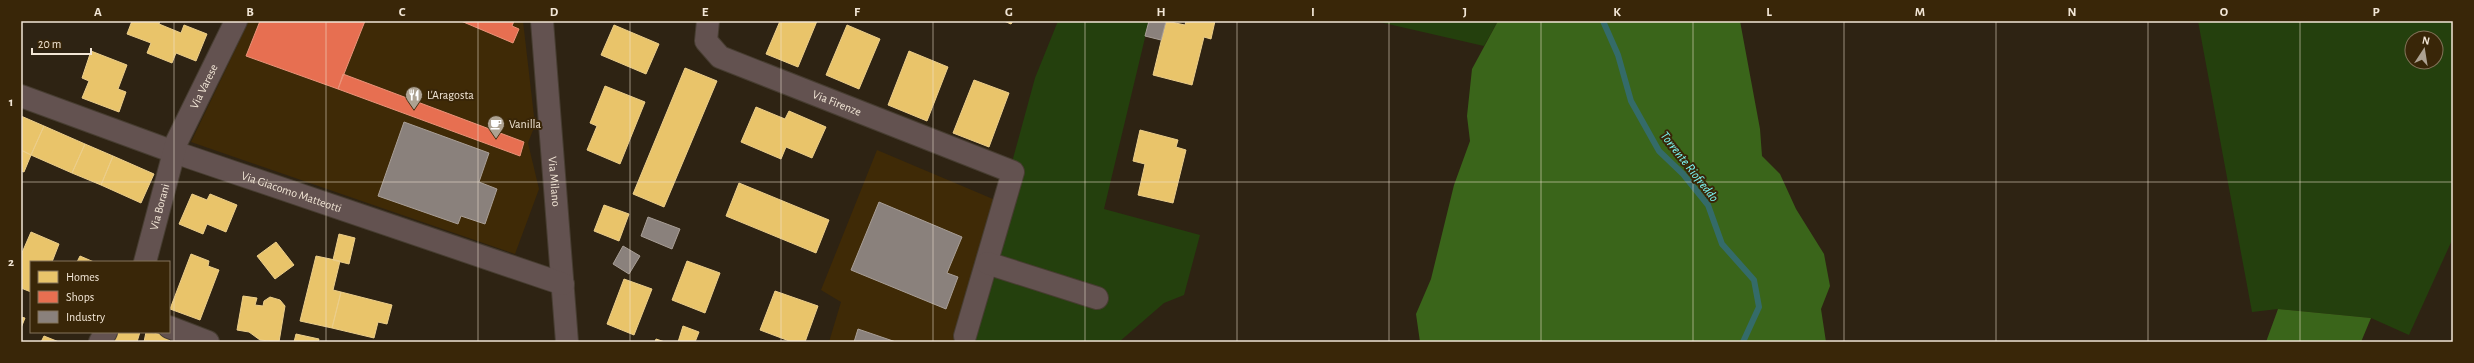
<svg xmlns="http://www.w3.org/2000/svg" width="2474" height="363" viewBox="0 0 2474 363" font-family="'Alegreya Sans',sans-serif">
<style>
.built{fill:#3f2a06}
.green{fill:#24400d;fill-rule:evenodd}
.forest{fill:#3a651a}
.homes{fill:#e9c46a;stroke:#ecce8a}
.shops{fill:#e76f51;stroke:#ea9379}
.industry{fill:#8a817c;stroke:#a99f97}
.lines{fill:none;stroke-linecap:round;stroke-linejoin:round}
.stream{stroke:#346b69;stroke-width:6}
.minor-casing{stroke:#473d31;stroke-width:24}
.minor{stroke:#635250;stroke-width:22}
.grid{fill:none;stroke:#f2e6d6;stroke-width:1;stroke-opacity:0.55}
.labels{text-anchor:middle;dominant-baseline:central;stroke-width:4;stroke-linejoin:round;paint-order:stroke}
.street-label{font-size:12px;fill:#f2e6d6;stroke:#392608}
.poi-label{font-size:12px;fill:#f2e6d6;stroke:#392608;text-anchor:start}
.water-label{font-size:13px;font-style:italic;fill:#7cfafa;stroke:#392608}
.neatline{fill:none;stroke:#f2e6d6;stroke-width:1.5}
.grid-label{font-size:13px;text-anchor:middle;font-weight:bold;fill:#f2e6d6}
</style>
<rect width="100%" height="100%" fill="#2e2313"/>
<path class="built" d="M249,21H523L535,125L528,143L539,189L515,254L191,142Z
M877,150L1000,202L963,342H829L841,302L821,290Z"/>
<path class="green" d="M1058,21H1149L1104,209L1200,235L1184,295L1164,303L1119,342H963L1035,78Z
M1375,21H1498L1484,46Z
M2198,21H2453V238L2409,335L2371,318L2278,309L2252,312ZM2412,38H2436V62H2412Z"/>
<path class="forest" d="M1498,21H1740L1760,129L1762,156L1780,174L1796,209L1824,254L1830,286L1821,309L1826,342H1420L1416,314L1431,279L1454,185L1470,141L1467,116L1472,69Z
M2278,309L2371,318L2361,342H2266Z"/>
<path class="homes" d="M132,21H160L159,24L181,33L184,25L207,34L196,61L176,53L172,63L147,53L151,43L127,34Z
M780,21H817L798,67L766,54Z
M1004,21H1013L1011,24Z
M1166,21L1185,25L1186,21H1215L1211,39L1204,37L1192,85L1153,75Z
M614,25L659,44L646,74L601,55Z
M847,25L880,39L859,89L826,75Z
M91,51L127,65L118,89L126,92L119,112L82,98L89,81L82,78Z
M909,51L948,67L927,121L888,105Z
M685,68L717,81L664,207L633,194Z
M974,80L1009,93L989,147L953,133Z
M605,86L645,102L620,164L587,150L597,126L590,123Z
M756,107L785,119L789,111L826,127L812,158L786,147L781,159L741,142Z
M21,116L44,126L31,155L21,150Z
M44,126L85,144L72,173L31,155Z
M1140,130L1178,140L1176,147L1186,150L1173,203L1138,195L1145,164L1133,161Z
M85,144L113,156L101,185L72,173Z
M21,150L31,155L24,172L21,171Z
M113,156L154,174L141,203L101,185Z
M739,183L829,220L816,253L726,216Z
M192,194L207,200L210,194L237,205L226,232L207,224L203,234L179,224Z
M604,205L629,214L619,241L594,231Z
M31,232L59,244L52,262H31V292L21,288V255Z
M339,234L355,238L349,264L333,260Z
M276,242L294,265L275,279L257,256Z
M191,254L209,261L208,266L219,270L200,320L170,309Z
M80,256L94,262H77Z
M316,256L340,261L333,290L341,292L332,328L300,321Z
M687,261L720,273L705,313L672,300Z
M624,279L652,289L634,335L607,324Z
M775,291L818,306L805,342H792L760,330Z
M341,292L392,305L387,324L378,322L374,338L332,328Z
M243,296L257,298L255,305L263,306L264,301L270,297L280,300L285,306L279,342L260,340L249,332L237,330Z
M21,317L25,318L21,328Z
M683,326L699,332L695,342H678Z
M118,332H140L137,342H112Z
M146,332L171,336L169,342H144Z
M296,334L319,339L318,342H294Z
M44,336L59,342H41Z
M656,339L665,342H655Z"/>
<path class="shops" d="M260,21H365L338,89L246,56Z
M461,21H514L512,26L519,29L513,43Z
M343,74L524,142L520,156L338,89Z"/>
<path class="industry" d="M1149,21H1166L1161,40L1145,36Z
M404,122L489,153L479,182L497,189L485,224L461,216L458,224L378,196Z
M879,202L962,237L947,273L958,277L946,309L851,270Z
M648,217L680,229L672,249L641,236Z
M623,246L640,256L629,274L613,264Z
M858,329L896,342H854Z"/>
<g class="lines">
<path class="stream" d="M1603,21L1618,55L1631,101L1659,151L1683,174L1708,205L1722,244L1754,280L1759,307L1743,342"/>
<g class="minor-casing">
<g id="minor">
<path id="s1" d="M542,21L567,342"/>
<path id="s2" d="M708,21L706,41L720,57L1013,172L965,336"/>
<path id="s3" d="M21,96L174,152L563,284"/>
<path id="s4" d="M145,262L177,141L236,21"/>
<path d="M987,263L1097,298"/>
<path d="M169,327L208,342"/>
<path d="M100,342L106,332"/>
</g>
</g>
<use href="#minor" class="minor"/>
</g>
<path class="grid" d="M174,21V342M326,21V342M478,21V342M630,21V342M781,21V342M933,21V342M1085,21V342M1237,21V342M1389,21V342M1541,21V342M1693,21V342M1844,21V342M1996,21V342M2148,21V342M2300,21V342M21,182H2453"/>
<defs>
<g id="restaurant-pin" transform="scale(0.9)"><path d="M0 17L-7.5 6A9.5 9.5 0 1 1 7.5 6Z" fill="#ada292" stroke="#392608"/><path d="M-5-6h1v4h1v-4h1v4h1v-4h1v5L-1.5 .5V6h-2V.5L-5-1ZM5-6V6H3V1.5H1.5Q1.5-4 5-6Z" fill="#fff"/></g>
<g id="cafe-pin" transform="scale(0.9)"><path d="M0 17L-7.5 6A9.5 9.5 0 1 1 7.5 6Z" fill="#ada292" stroke="#392608"/><path d="M-5.5-4.5H6V0H3Q3 3.5 0 3.5H-2.5Q-5.5 3.5-5.5 0ZM3-3.2v2h1.7v-2ZM-6 4.5H4V6H-6Z" fill="#fff"/></g>
</defs>
<g fill-rule="evenodd">
<use href="#restaurant-pin" x="414" y="95"/>
<use href="#cafe-pin" x="496" y="124"/>
</g>
<g class="labels">
<g class="street-label">
<text stroke="none"><textPath href="#s4" startOffset="186">Via Varese</textPath></text>
<text stroke="none"><textPath href="#s2" startOffset="167">Via Firenze</textPath></text>
<text stroke="none"><textPath href="#s1" startOffset="161">Via Milano</textPath></text>
<text stroke="none"><textPath href="#s3" startOffset="287">Via Giacomo Matteotti</textPath></text>
<text stroke="none"><textPath href="#s4" startOffset="57">Via Borani</textPath></text>
</g>
<g class="poi-label">
<text x="427" y="95">L'Aragosta</text>
<text x="509" y="124">Vanilla</text>
</g>
<g class="water-label">
<text transform="translate(1689 167) rotate(52)">Torrente Riofreddo</text>
</g>
</g>
<rect width="2474" height="363" fill="none" stroke="#392608" stroke-width="44"/>
<rect x="30" y="261" width="140" height="72" fill="#392608" stroke="#83735a"/>
<rect x="38" y="271" width="20" height="12" fill="#e9c46a" stroke="#83735a"/>
<text x="66" y="281" font-size="12" fill="#f2e6d6">Homes</text>
<rect x="38" y="291" width="20" height="12" fill="#e76f51" stroke="#83735a"/>
<text x="66" y="301" font-size="12" fill="#f2e6d6">Shops</text>
<rect x="38" y="311" width="20" height="12" fill="#8a817c" stroke="#83735a"/>
<text x="66" y="321" font-size="12" fill="#f2e6d6">Industry</text>
<g transform="translate(2424 50) rotate(12)"><circle r="19" fill="#392608" stroke="#83735a"/>
<path d="M0-3L7 15L0 10L-7 15Z" fill="#ada292"/>
<text y="-6" font-size="11" font-weight="bold" text-anchor="middle" fill="#f2e6d6">N</text>
</g>
<path d="M32 48v6h59v-6" fill="none" stroke="#f2e6d6" stroke-width="2"/>
<text x="38" y="48" font-size="12" fill="#f2e6d6" stroke="#392608" stroke-width="3" paint-order="stroke">20 m</text>
<rect x="22" y="22" width="2430" height="319" class="neatline"/>
<g class="grid-label">
<text x="98" y="16">A</text>
<text x="250" y="16">B</text>
<text x="402" y="16">C</text>
<text x="554" y="16">D</text>
<text x="705" y="16">E</text>
<text x="857" y="16">F</text>
<text x="1009" y="16">G</text>
<text x="1161" y="16">H</text>
<text x="1313" y="16">I</text>
<text x="1465" y="16">J</text>
<text x="1617" y="16">K</text>
<text x="1769" y="16">L</text>
<text x="1920" y="16">M</text>
<text x="2072" y="16">N</text>
<text x="2224" y="16">O</text>
<text x="2376" y="16">P</text>
<text x="11" y="106">1</text>
<text x="11" y="266">2</text>
</g>
</svg>
